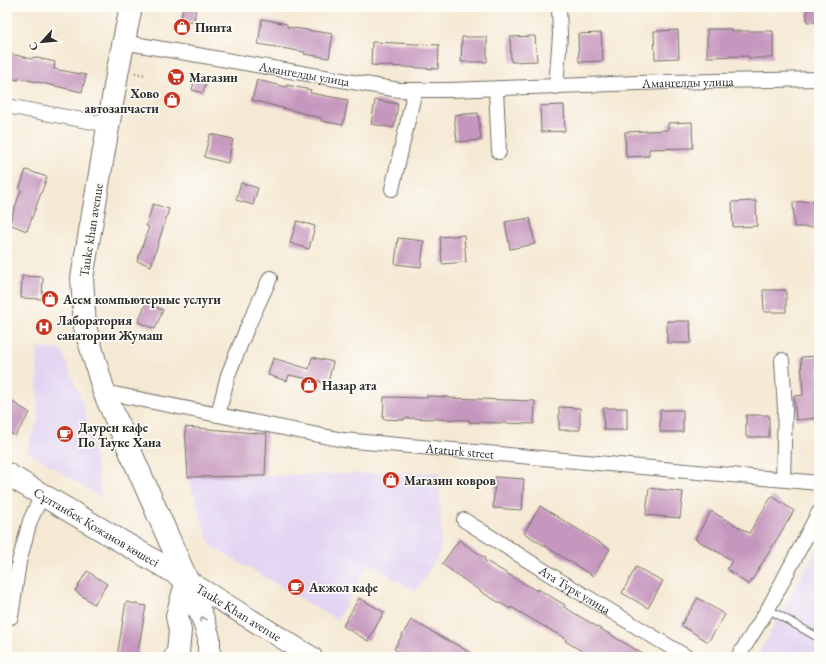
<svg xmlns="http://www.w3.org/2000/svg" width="826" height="664" viewBox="0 0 826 664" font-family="'EB Garamond',serif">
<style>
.built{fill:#e2d4f3}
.building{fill:#c697be}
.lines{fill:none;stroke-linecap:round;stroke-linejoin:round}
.lane-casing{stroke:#726e66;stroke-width:9}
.street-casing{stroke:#726e66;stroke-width:16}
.secondary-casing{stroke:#726e66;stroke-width:22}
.primary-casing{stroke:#726e66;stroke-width:24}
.path{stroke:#726e66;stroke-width:2.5;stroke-dasharray:1 3;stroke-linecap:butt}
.lane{stroke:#fff;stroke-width:7}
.street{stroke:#fff;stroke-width:14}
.secondary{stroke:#fff;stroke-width:20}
.primary{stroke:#fff;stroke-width:22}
.oneway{stroke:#a0a0a0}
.labels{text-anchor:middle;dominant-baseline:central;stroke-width:3.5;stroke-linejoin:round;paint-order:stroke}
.poi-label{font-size:13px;font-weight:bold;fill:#2b2b2b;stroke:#fdfcf7;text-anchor:start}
.street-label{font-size:13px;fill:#2b2b2b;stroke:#fdfcf7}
</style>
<rect width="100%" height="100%" fill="#fdfcf7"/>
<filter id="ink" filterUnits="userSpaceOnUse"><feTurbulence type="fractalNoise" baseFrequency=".025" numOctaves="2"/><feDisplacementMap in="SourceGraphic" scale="8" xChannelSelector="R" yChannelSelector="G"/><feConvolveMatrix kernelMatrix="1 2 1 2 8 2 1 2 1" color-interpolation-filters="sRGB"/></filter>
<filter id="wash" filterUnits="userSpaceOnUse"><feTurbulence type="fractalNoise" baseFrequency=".012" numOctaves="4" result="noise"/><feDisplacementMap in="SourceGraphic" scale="16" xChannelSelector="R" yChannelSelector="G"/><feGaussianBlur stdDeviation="0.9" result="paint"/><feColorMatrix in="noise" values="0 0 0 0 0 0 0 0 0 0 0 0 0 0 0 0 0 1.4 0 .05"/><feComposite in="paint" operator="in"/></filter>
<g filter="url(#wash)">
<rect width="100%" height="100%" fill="#f5e9d4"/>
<path class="built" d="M37,348L61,349L84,406L103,499L26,450L38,421Z
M440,472L441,550L416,592L369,563L337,620L210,545L188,477Z
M819,543V657H757L767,639Z"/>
<g id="blocks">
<path class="building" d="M183,7H196L194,22L181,20Z
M807,7H819V22H807Z
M262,19L287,24V27L333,34L329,58L304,54L305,52L258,44Z
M707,29H731L732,31H773V58H749V56L707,57Z
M678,30L679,58L655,59L654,31Z
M601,33L603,61L579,62L578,34Z
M535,36L537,61L511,62L510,37Z
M462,37H487V62H461Z
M372,42L439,45L438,69L371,65Z
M7,53L32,59L33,57L55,62L54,69L86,75L82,92L19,78L18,80L7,77Z
M196,74L208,77L203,93L192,90Z
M257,80L286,87L287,85L311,90L310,93L348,100L343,125L321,121V118L252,100Z
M375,100L398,104L394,128L371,124Z
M564,105L565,131L541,132L540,106Z
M478,113L481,140L457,142L454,115Z
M692,122L693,148L649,149V156L626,157L625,132L668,130V123Z
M210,134L233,139L228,163L204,157Z
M26,170L47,177L27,231L9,224L21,190L19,189Z
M241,183L258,188L253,205L236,200Z
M756,201L757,226L733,227L732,202Z
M817,201L818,227H794L793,202Z
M153,204L169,209L151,266L137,261L149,227L146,226Z
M530,218L535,244L510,249L505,222Z
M297,221L315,226L309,249L290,243Z
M464,235L466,262L442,264L440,237Z
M398,238L424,241L421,267L395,264Z
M22,276L43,277L42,299L21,298Z
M763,290H786V312H764Z
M146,303L163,310L155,329L138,322Z
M667,321H690L691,343H667Z
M819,356V418L796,420L794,396L803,395L801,357Z
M312,357L333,362L328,383L289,375L287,381L268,375L273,358L309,369Z
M427,396L448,397V398L535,401L534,424L469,422V420L404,418V420L383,419L384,397L427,398Z
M7,398L30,413L15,436L7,431Z
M559,407L580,408V430H559Z
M603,408H627V430H604Z
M660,410H683V432H660Z
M746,415H769V437H746Z
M185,427L267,434L265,476L188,477Z
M495,477L524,479L522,510L493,508Z
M649,488L683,492L680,518L646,515Z
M772,496L794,511L749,585L727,569L732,560L695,539L711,511L749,533Z
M540,506L610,549L593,576L524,533Z
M459,540L485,558L484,560L537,591L538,589L565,605L564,607L648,657H592L565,641L566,639L511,607L510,609L483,593L442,564Z
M636,567L663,581L648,608L622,593Z
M87,571L107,584L94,604L75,591Z
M359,598L384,612L368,641L343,626Z
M698,598L725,615L708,642L681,625Z
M126,602L146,606L137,657H117Z
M411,620L450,642V641L478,657H408L394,649Z"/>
</g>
</g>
<g filter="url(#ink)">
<use href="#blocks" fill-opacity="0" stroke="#726e66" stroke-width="1"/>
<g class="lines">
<g class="lane-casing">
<path id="lane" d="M768,609L819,638"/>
</g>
<g class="street-casing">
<g id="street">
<path id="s1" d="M123,42L399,90H451L666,82L819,79"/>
<path d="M556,87L560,35L559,7"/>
<path d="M496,89L499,152"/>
<path d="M7,106L109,125"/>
<path d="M392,189L415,90"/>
<path d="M782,360L785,409L783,479"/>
<path id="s2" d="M104,392L343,440L819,483"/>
<path d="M218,415L228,375L247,328L270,278"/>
<path id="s3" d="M464,520L554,577L687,657"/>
<path d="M11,617L19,562L30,521L42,495"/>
<path d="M738,657L768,609L819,512"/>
</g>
</g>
<g class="secondary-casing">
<g id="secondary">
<path id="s4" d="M187,580L312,657"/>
</g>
</g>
<g class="primary-casing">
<g id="primary">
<path d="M131,7L118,69L82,278L85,327L104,392L187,580L203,619L209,638V657"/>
<path id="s5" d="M7,474L187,580"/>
<path d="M175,657L178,652L180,631L177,616L187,580"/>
</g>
</g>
<path class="path" d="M135,73L146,75"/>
<use href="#lane" class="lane"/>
<use href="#street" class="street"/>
<use href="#secondary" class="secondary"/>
<use href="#primary" class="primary"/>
</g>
<defs><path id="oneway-chevron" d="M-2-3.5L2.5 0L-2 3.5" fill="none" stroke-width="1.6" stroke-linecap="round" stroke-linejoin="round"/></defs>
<use class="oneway" href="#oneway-chevron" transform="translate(203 619) rotate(-109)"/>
</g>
<defs>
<g id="shop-disc" transform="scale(0.9)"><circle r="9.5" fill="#c8321e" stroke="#fdfcf7"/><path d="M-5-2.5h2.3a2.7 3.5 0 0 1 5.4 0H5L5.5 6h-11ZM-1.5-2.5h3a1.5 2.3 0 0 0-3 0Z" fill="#fff"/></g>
<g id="supermarket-disc" transform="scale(0.9)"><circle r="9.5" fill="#c8321e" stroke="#fdfcf7"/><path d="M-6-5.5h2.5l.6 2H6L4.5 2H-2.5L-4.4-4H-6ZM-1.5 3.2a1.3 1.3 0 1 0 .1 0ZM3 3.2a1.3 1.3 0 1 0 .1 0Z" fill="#fff"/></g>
<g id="hospital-disc" transform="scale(0.9)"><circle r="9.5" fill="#c8321e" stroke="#fdfcf7"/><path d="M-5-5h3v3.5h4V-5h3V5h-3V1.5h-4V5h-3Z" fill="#fff"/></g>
<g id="cafe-disc" transform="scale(0.9)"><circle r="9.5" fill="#c8321e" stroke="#fdfcf7"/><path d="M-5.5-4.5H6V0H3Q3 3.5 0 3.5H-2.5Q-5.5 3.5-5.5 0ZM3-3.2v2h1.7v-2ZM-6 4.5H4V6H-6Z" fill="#fff"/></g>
</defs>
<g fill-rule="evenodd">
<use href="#shop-disc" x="182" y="27"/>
<use href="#supermarket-disc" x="176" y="77"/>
<use href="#shop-disc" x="172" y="100"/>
<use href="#shop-disc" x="50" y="299"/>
<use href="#hospital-disc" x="44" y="327"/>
<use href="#shop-disc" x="309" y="385"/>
<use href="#cafe-disc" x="65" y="434"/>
<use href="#shop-disc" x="391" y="480"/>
<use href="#cafe-disc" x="296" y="587"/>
</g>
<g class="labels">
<g class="poi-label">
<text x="195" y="27">Пинта</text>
<text x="189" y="77">Магазин</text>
<text x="159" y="93" text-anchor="end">Хово<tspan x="159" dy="15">автозапчасти</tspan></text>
<text x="63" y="299">Асем компьютерные услуги</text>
<text x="57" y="320">Лаборатория<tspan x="57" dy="15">санатории Жумаш</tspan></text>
<text x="322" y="385">Назар ата</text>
<text x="78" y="427">Даурен кафе<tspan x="78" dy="15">По Тауке Хана</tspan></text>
<text x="404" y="480">Магазин ковров</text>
<text x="309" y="587">Акжол кафе</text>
</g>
<g class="street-label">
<text stroke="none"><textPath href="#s1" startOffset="184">Амангелды улица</textPath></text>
<text stroke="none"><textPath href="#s1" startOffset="569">Амангелды улица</textPath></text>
<text transform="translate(91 230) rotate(-81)">Tauke khan avenue</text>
<text stroke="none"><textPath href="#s2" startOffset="361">Ataturk street</textPath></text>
<text stroke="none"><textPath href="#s5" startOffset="104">Сұлтанбек Қожанов көшесі</textPath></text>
<text stroke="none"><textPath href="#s3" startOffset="131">Ата Турк улица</textPath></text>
<text stroke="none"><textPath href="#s4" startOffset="61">Tauke Khan avenue</textPath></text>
</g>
</g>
<rect width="826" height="664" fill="none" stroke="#fdfcf7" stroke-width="24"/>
<g transform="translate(42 42) rotate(243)" stroke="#fdfcf7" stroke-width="3" paint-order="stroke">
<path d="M0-3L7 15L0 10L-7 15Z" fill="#2b2b2b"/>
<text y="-6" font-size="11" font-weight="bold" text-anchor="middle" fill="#2b2b2b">С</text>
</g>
</svg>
